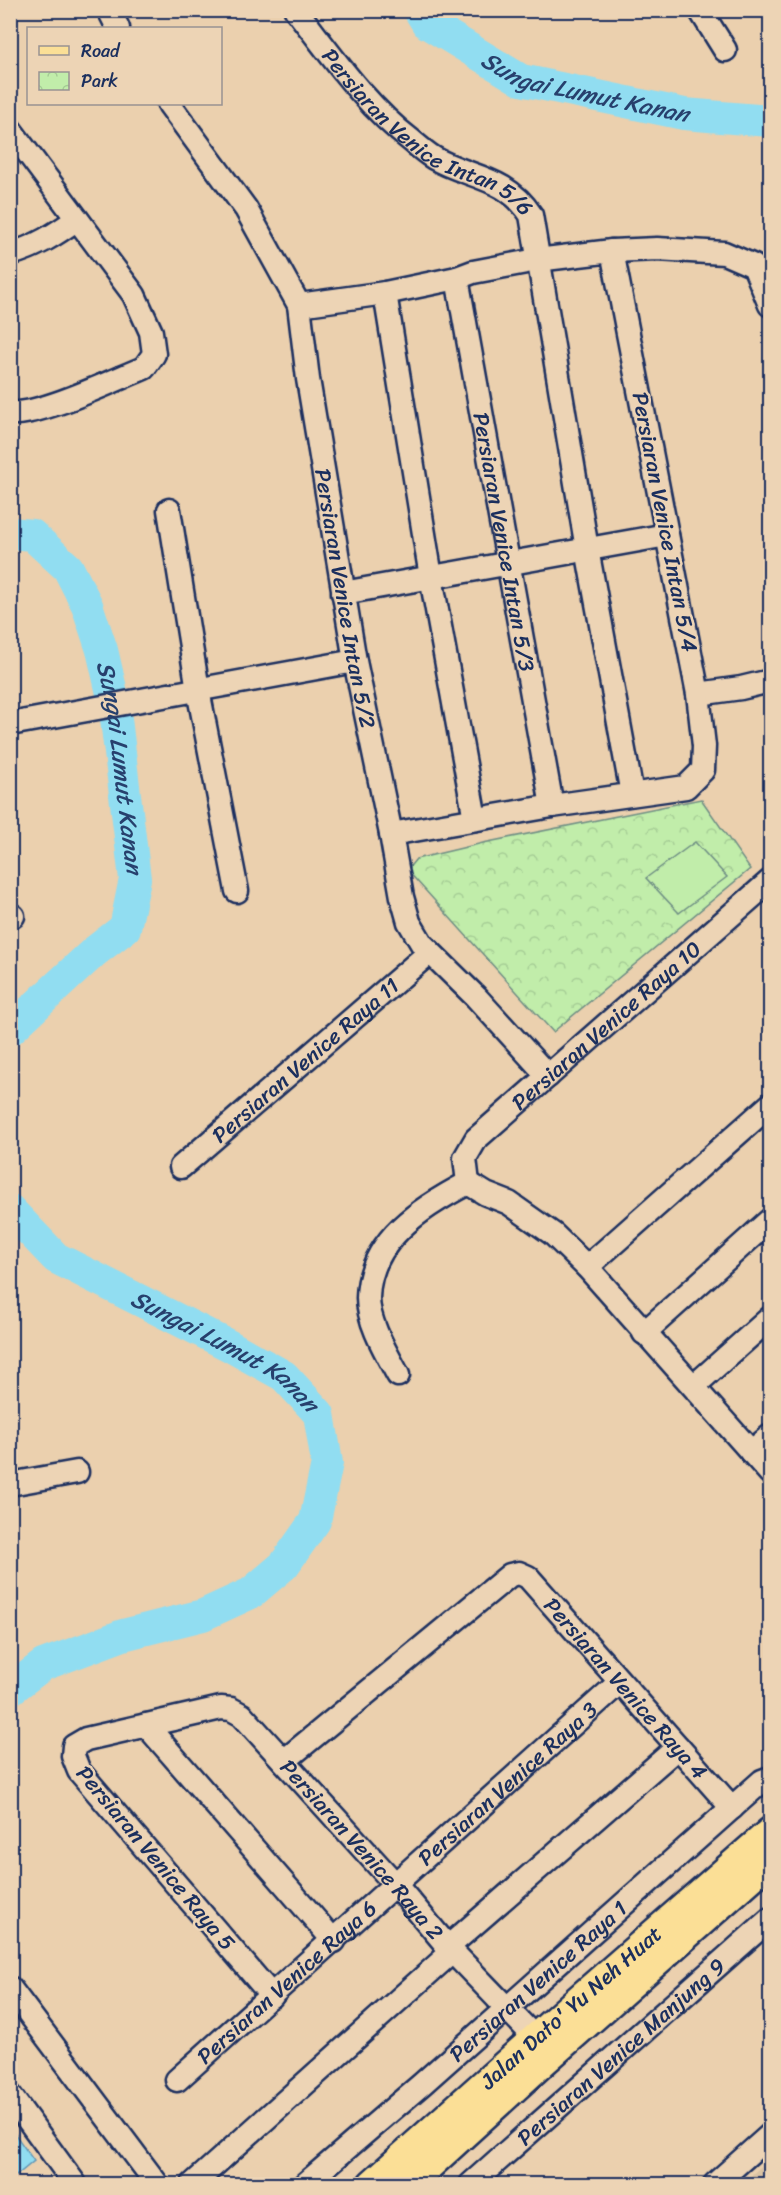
<svg xmlns="http://www.w3.org/2000/svg" width="781" height="2195" viewBox="0 0 781 2195" font-family="Sriracha,sans-serif">
<style>
.built{fill:#dac2a3}
.park{fill:url(#park-crowns);stroke:#6e8e84;stroke-width:1.5}
.pitch{fill:#c1edaa;stroke:#6e8e84;stroke-width:1.5}
.water{fill:#91ddf1;stroke:#6297b6;stroke-width:1.5}
.lines{fill:none;stroke-linecap:round;stroke-linejoin:round}
.river{stroke:#91ddf1;stroke-width:32}
.minor-casing{stroke:#1b2f5e;stroke-width:27}
.major-casing{stroke:#1b2f5e;stroke-width:33}
.minor{stroke:#edd4b5;stroke-width:22}
.major{stroke:#fbdf96;stroke-width:28}
.labels{text-anchor:middle;dominant-baseline:central;stroke-width:5;stroke-linejoin:round;paint-order:stroke}
.street-label{font-size:22px;fill:#1b2f5e;stroke:#edd4b5}
.water-label{font-size:24px;font-style:italic;fill:#27406d;stroke:#edd4b5}
</style>
<defs>
<pattern id="park-crowns" width="20" height="18" patternUnits="userSpaceOnUse" patternTransform="scale(1.5)"><rect width="20" height="18" fill="#c1edaa"/><path d="M2 6a3 3 0 1 1 6 0M12 15a3 3 0 1 1 6 0" fill="none" stroke="#a5cc95"/></pattern>
</defs>
<rect width="100%" height="100%" fill="#ebd0ae"/>
<filter id="ink" filterUnits="userSpaceOnUse"><feTurbulence type="fractalNoise" baseFrequency=".0167" numOctaves="2"/><feDisplacementMap in="SourceGraphic" scale="12" xChannelSelector="R" yChannelSelector="G"/><feConvolveMatrix kernelMatrix="1 2 1 2 8 2 1 2 1" color-interpolation-filters="sRGB"/></filter>
<g filter="url(#ink)">
<path class="built" d="M770,2158V2184H742Z"/>
<path class="park" d="M701,799L750,869L553,1032L407,870L416,859L483,843Z"/>
<path class="pitch" d="M695,842L727,877L679,913L646,878Z"/>
<path class="water" d="M10,2127L34,2161L11,2180H10Z"/>
<g class="lines">
<g class="river">
<path id="s1" d="M419,10L427,23L521,80L684,114L770,121"/>
<path id="s2" d="M10,533L32,535L68,568L87,605L102,650L114,702L135,879L125,928L94,952L10,1030"/>
<path id="s3" d="M10,1210L56,1258L230,1346L284,1376L319,1414L327,1463L315,1521L284,1565L251,1593L203,1615L123,1635L43,1665L10,1690"/>
</g>
<g class="minor-casing">
<g id="minor">
<path d="M109,10L118,28"/>
<path id="s4" d="M296,10C331,55 366,106 412,141C419,147 426,153 434,158C469,178 506,176 531,215L587,549L632,794"/>
<path d="M700,10L725,50"/>
<path id="s5" d="M169,104L246,209L299,305L308,379L355,661L391,834L402,897L409,922L422,944L476,997L548,1076"/>
<path d="M10,129L134,295L151,332L154,354L144,368C114,380 39,416 10,413"/>
<path d="M10,254C36,247 56,234 77,219"/>
<path id="s6" d="M457,278L552,806"/>
<path d="M385,293L431,577L475,819"/>
<path d="M299,305L385,293L457,278L473,272L537,260L612,251L657,249L724,253L754,266L770,305"/>
<path d="M169,510L198,690L237,891"/>
<path d="M343,593L667,535"/>
<path d="M698,694L741,688L770,681"/>
<path d="M10,724L355,661"/>
<path d="M391,834L552,806L686,787L703,770L704,746L698,694L612,251"/>
<path d="M10,916H13"/>
<path id="s7" d="M181,1167L430,952"/>
<path id="s8" d="M468,1183L465,1158L476,1139L770,881"/>
<path d="M468,1183L486,1194L509,1203L553,1234L587,1267L770,1473"/>
<path d="M587,1267L770,1105"/>
<path d="M644,1333L770,1220"/>
<path d="M398,1375C387,1354 368,1323 368,1298C369,1240 422,1207 468,1183"/>
<path d="M694,1386L770,1318"/>
<path d="M751,1452L770,1436"/>
<path d="M10,1484L77,1472"/>
<path d="M146,1725L334,1941"/>
<path id="s9" d="M284,1761L510,1575L519,1573L528,1577L732,1808"/>
<path d="M448,1947L678,1747"/>
<path d="M10,1988L157,2184"/>
<path id="s10" d="M272,1996L79,1771L73,1756L74,1746L86,1739L221,1708L231,1709L242,1715L396,1885L448,1947L546,2049"/>
<path id="s11" d="M177,2080L620,1682"/>
<path d="M10,2095L75,2184"/>
<path d="M193,2184L453,1951"/>
<path id="s12" d="M305,2184L422,2084L762,1781L770,1778"/>
<path id="s13" d="M471,2184L770,1919"/>
<path d="M715,2184L770,2135"/>
</g>
</g>
<g class="major-casing">
<g id="major">
<path id="s14" d="M372,2184L571,2006L770,1832"/>
<path d="M409,2184L543,2062L770,1861"/>
</g>
</g>
<use href="#minor" class="minor"/>
<use href="#major" class="major"/>
</g>
</g>
<g class="labels">
<g class="street-label">
<text stroke="none"><textPath href="#s4" startOffset="183">Persiaran Venice Intan 5/6</textPath></text>
<text transform="translate(665 522) rotate(79)">Persiaran Venice Intan 5/4</text>
<text stroke="none"><textPath href="#s6" startOffset="268">Persiaran Venice Intan 5/3</textPath></text>
<text stroke="none"><textPath href="#s5" startOffset="537">Persiaran Venice Intan 5/2</textPath></text>
<text stroke="none"><textPath href="#s8" startOffset="220">Persiaran Venice Raya 10</textPath></text>
<text stroke="none"><textPath href="#s7" startOffset="164">Persiaran Venice Raya 11</textPath></text>
<text stroke="none"><textPath href="#s9" startOffset="460">Persiaran Venice Raya 4</textPath></text>
<text stroke="none"><textPath href="#s11" startOffset="444">Persiaran Venice Raya 3</textPath></text>
<text stroke="none"><textPath href="#s10" startOffset="678">Persiaran Venice Raya 2</textPath></text>
<text transform="translate(156 1858) rotate(50)">Persiaran Venice Raya 5</text>
<text stroke="none"><textPath href="#s12" startOffset="309">Persiaran Venice Raya 1</textPath></text>
<text stroke="none"><textPath href="#s11" startOffset="147">Persiaran Venice Raya 6</textPath></text>
<text stroke="none"><textPath href="#s14" startOffset="266">Jalan Dato' Yu Neh Huat</textPath></text>
<text stroke="none"><textPath href="#s13" startOffset="200">Persiaran Venice Manjung 9</textPath></text>
</g>
<g class="water-label">
<text stroke="none"><textPath href="#s1" startOffset="189">Sungai Lumut Kanan</textPath></text>
<text stroke="none"><textPath href="#s2" startOffset="279">Sungai Lumut Kanan</textPath></text>
<text stroke="none"><textPath href="#s3" startOffset="260">Sungai Lumut Kanan</textPath></text>
</g>
</g>
<rect width="781" height="2195" fill="none" stroke="#edd4b5" stroke-width="36"/>
<rect x="18" y="18" width="745" height="2159" fill="none" stroke="#1b2f5e" stroke-width="2" filter="url(#ink)"/>
<rect x="27" y="27" width="195" height="78" fill="#edd4b5" stroke="#999292" stroke-width="1.5"/>
<rect x="39" y="46" width="30" height="9" fill="#fbdf96" stroke="#999292" stroke-width="1.5"/>
<text x="81" y="57" font-size="18" fill="#1b2f5e">Road</text>
<rect x="39" y="72" width="30" height="18" fill="url(#park-crowns)" stroke="#999292" stroke-width="1.5"/>
<text x="81" y="87" font-size="18" fill="#1b2f5e">Park</text>
</svg>
